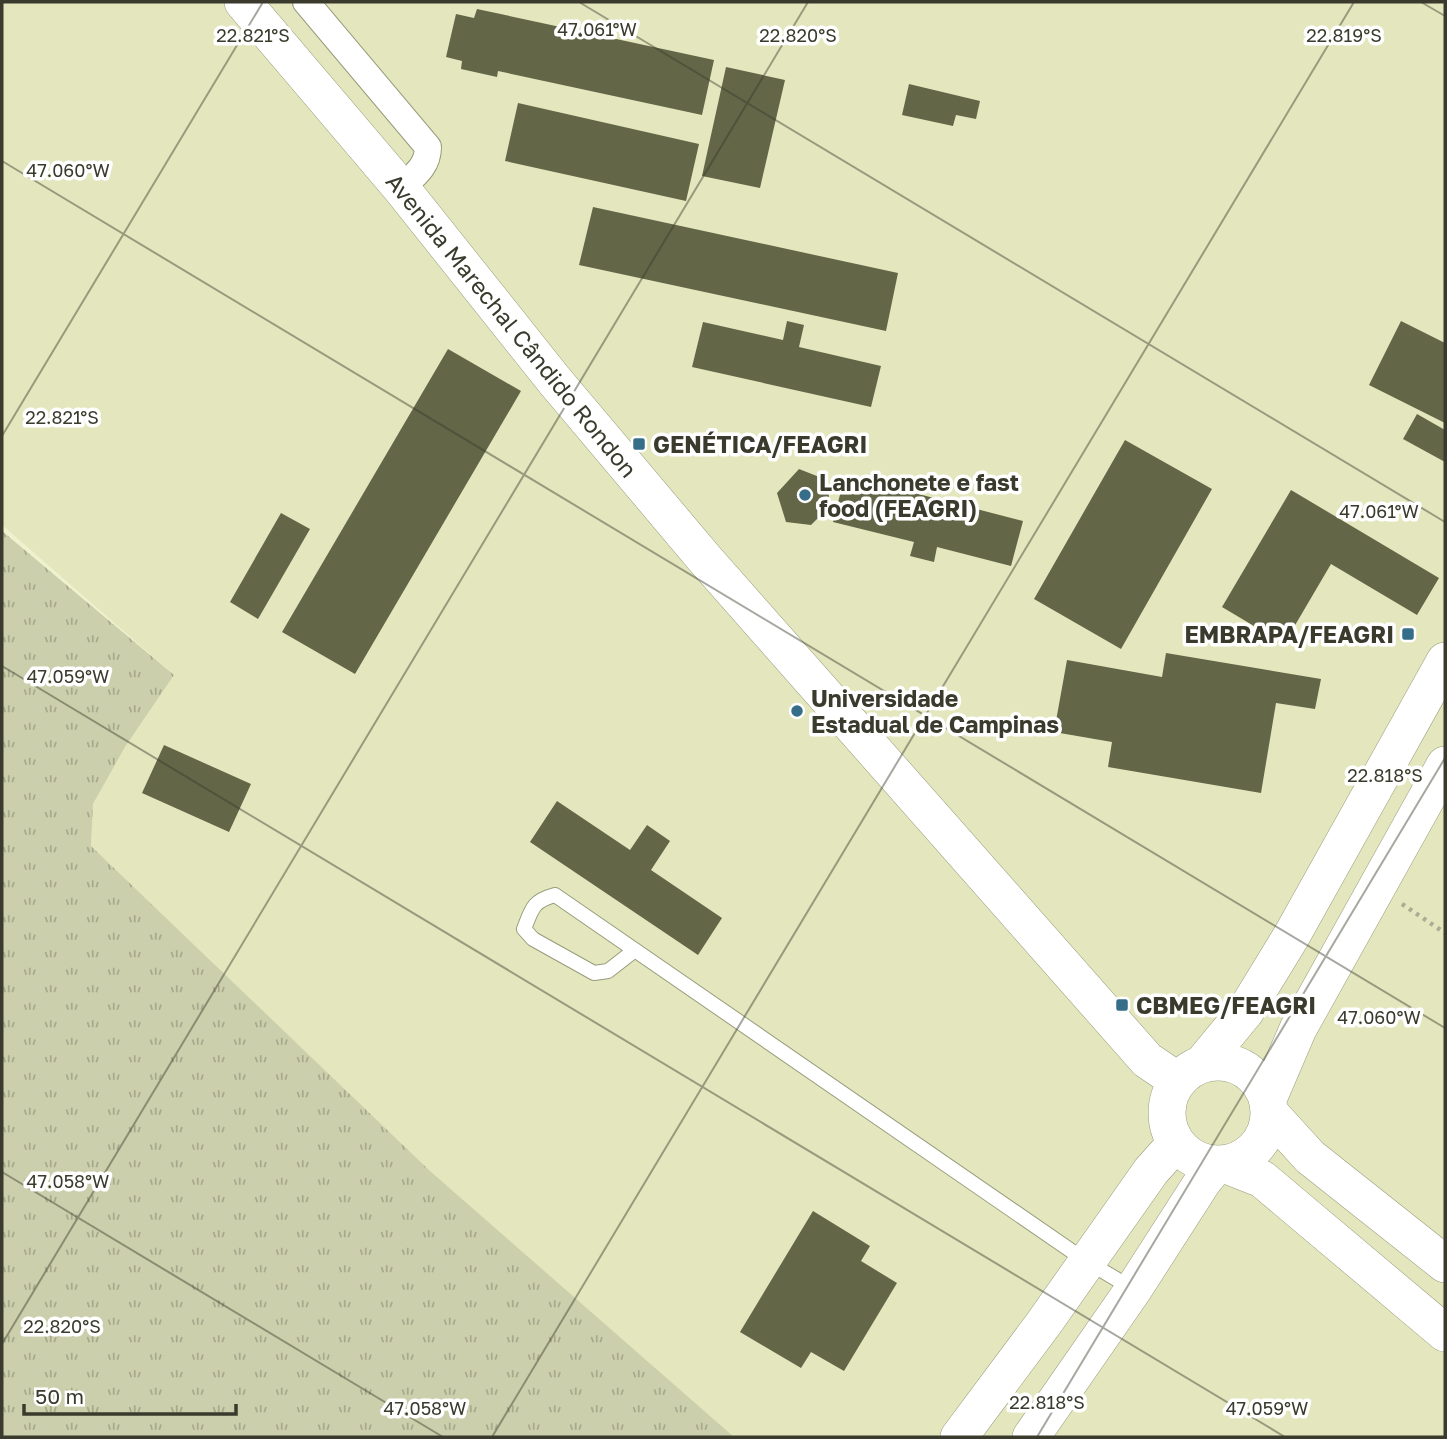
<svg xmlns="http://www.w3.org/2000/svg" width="1447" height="1439" viewBox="0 0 1447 1439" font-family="'Golos Text',sans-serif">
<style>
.built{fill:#e4e7be}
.grass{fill:url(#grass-tufts)}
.building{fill:#636647}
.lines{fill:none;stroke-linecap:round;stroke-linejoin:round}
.lane-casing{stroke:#989c7b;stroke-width:16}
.street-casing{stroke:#989c7b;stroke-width:28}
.secondary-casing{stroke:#989c7b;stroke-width:38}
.path{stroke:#aaad92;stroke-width:4.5;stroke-dasharray:3.5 5;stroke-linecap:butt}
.lane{stroke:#fff;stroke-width:14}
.street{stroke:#fff;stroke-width:26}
.secondary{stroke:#fff;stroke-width:37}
.ticks{fill:none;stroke:#3a3b2d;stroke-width:2;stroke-opacity:0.45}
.poi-dot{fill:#366d88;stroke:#fff;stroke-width:2.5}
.labels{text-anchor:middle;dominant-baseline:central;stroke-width:7;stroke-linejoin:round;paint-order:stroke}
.street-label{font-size:23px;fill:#3a3b2d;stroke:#fff}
.poi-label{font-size:23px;font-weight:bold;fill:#3a3b2d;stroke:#fff;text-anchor:start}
.ticks-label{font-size:18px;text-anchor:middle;fill:#3a3b2d;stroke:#fff;stroke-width:7;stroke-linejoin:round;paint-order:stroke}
</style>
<defs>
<pattern id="grass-tufts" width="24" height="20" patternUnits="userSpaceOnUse" patternTransform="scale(1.75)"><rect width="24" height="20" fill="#cccfab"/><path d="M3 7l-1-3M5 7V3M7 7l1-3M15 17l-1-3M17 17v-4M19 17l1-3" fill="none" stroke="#a7a98c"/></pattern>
</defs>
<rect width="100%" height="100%" fill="#eef2cf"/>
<path class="built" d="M2,2H1445V1437H712L659,1392L91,846L93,804L125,747L174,675L2,525Z"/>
<path class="grass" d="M2,531L174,675L125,747L93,804L91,846L430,1171L734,1437H2Z"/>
<path class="building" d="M477,9L714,60L702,115L498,71L497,77L461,69L462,61L446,57L456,14L474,18Z
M726,67L785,80L760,188L702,176Z
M909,84L980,101L976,119L956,115L953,126L902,115Z
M518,103L699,144L686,201L505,161Z
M593,207L898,273L886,331L579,265Z
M787,321L804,325L799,347L881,366L871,407L692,367L703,322L783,340Z
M1401,321L1445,343V423L1369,385Z
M448,349L521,391L355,674L282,632Z
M1417,414L1445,430V462L1403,439Z
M1125,440L1212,489L1121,649L1034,599Z
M799,469L827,480L830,506L811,525L786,522L777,493Z
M845,475L1023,521L1011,566L937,547L934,562L910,556L914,542L833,522Z
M1291,490L1439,578L1417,615L1331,564L1284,644L1222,607Z
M281,513L310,529L258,619L230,602Z
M1166,653L1321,679L1315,709L1276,703L1261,793L1108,767L1112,742L1054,732L1067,660L1162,677Z
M164,745L251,784L229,832L142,793Z
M557,801L630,850L647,825L670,841L651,870L722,918L698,955L530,842Z
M813,1211L870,1246L861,1261L897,1283L844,1371L811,1352L801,1368L740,1332Z"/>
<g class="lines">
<g class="lane-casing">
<path id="lane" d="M635,950L608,971L594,973L533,939L524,929C532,908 533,901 555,895L1086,1261L1133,1289"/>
</g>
<g class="street-casing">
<path id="street" d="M306,2L428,147C428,166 415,175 401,188"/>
</g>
<g class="secondary-casing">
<path id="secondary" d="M243,2L401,188L554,380L704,558L1147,1060L1178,1081
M1167 1113a51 51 0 1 1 102 0a51 51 0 1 1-102 0Z
M1202,1064L1245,1012L1292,935L1445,661
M1268,1099L1298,1029L1445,765
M1269,1112L1310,1157L1445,1264
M1224,1164L1262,1179L1445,1333
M959,1437L1044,1323L1151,1171L1176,1143
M1031,1437L1133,1290L1203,1181L1216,1165"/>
</g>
<path class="path" d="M1402,904L1445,933"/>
<use href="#lane" class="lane"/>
<use href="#street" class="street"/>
<use href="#secondary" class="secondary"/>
</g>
<path class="ticks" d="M579,2L1445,522M1421,2L1445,16M2,161L1445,1028M2,436L263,2M2,666L1285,1437M2,1172L443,1437M2,1344L808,2M492,1437L1354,2M1037,1437L1445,758"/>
<g class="poi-dot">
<rect x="632" y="437" width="14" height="14" rx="3.5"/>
<circle cx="805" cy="495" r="7"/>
<rect x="1401" y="627" width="14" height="14" rx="3.5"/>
<circle cx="797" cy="711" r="7"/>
<rect x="1115" y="998" width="14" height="14" rx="3.5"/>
</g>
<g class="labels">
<g class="street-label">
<text transform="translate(512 325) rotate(51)">Avenida Marechal Cândido Rondon</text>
</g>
<g class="poi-label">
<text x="653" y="444">GENÉTICA/FEAGRI</text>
<text x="819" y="482">Lanchonete e fast<tspan x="819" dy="26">food (FEAGRI)</tspan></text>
<text x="1394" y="634" text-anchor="end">EMBRAPA/FEAGRI</text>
<text x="811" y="698">Universidade<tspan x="811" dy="26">Estadual de Campinas</tspan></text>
<text x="1136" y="1005">CBMEG/FEAGRI</text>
</g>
</g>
<g class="ticks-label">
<text x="597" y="36">47.061°W</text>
<text x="798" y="42">22.820°S</text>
<text x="253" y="42">22.821°S</text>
<text x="1344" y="42">22.819°S</text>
<text x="68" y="177">47.060°W</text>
<text x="62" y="424">22.821°S</text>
<text x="1379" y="518">47.061°W</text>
<text x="68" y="683">47.059°W</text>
<text x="1385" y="782">22.818°S</text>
<text x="1379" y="1024">47.060°W</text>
<text x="68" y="1188">47.058°W</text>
<text x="62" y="1333">22.820°S</text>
<text x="1047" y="1409">22.818°S</text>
<text x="425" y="1415">47.058°W</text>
<text x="1267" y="1415">47.059°W</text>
</g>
<rect width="1447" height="1439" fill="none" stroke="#3a3b2d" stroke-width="7"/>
<path d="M24 1404v10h212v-10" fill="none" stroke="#3a3b2d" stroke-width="3.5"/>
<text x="35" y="1404" font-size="21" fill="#3a3b2d" stroke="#ffffff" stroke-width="5" paint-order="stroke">50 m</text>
</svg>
